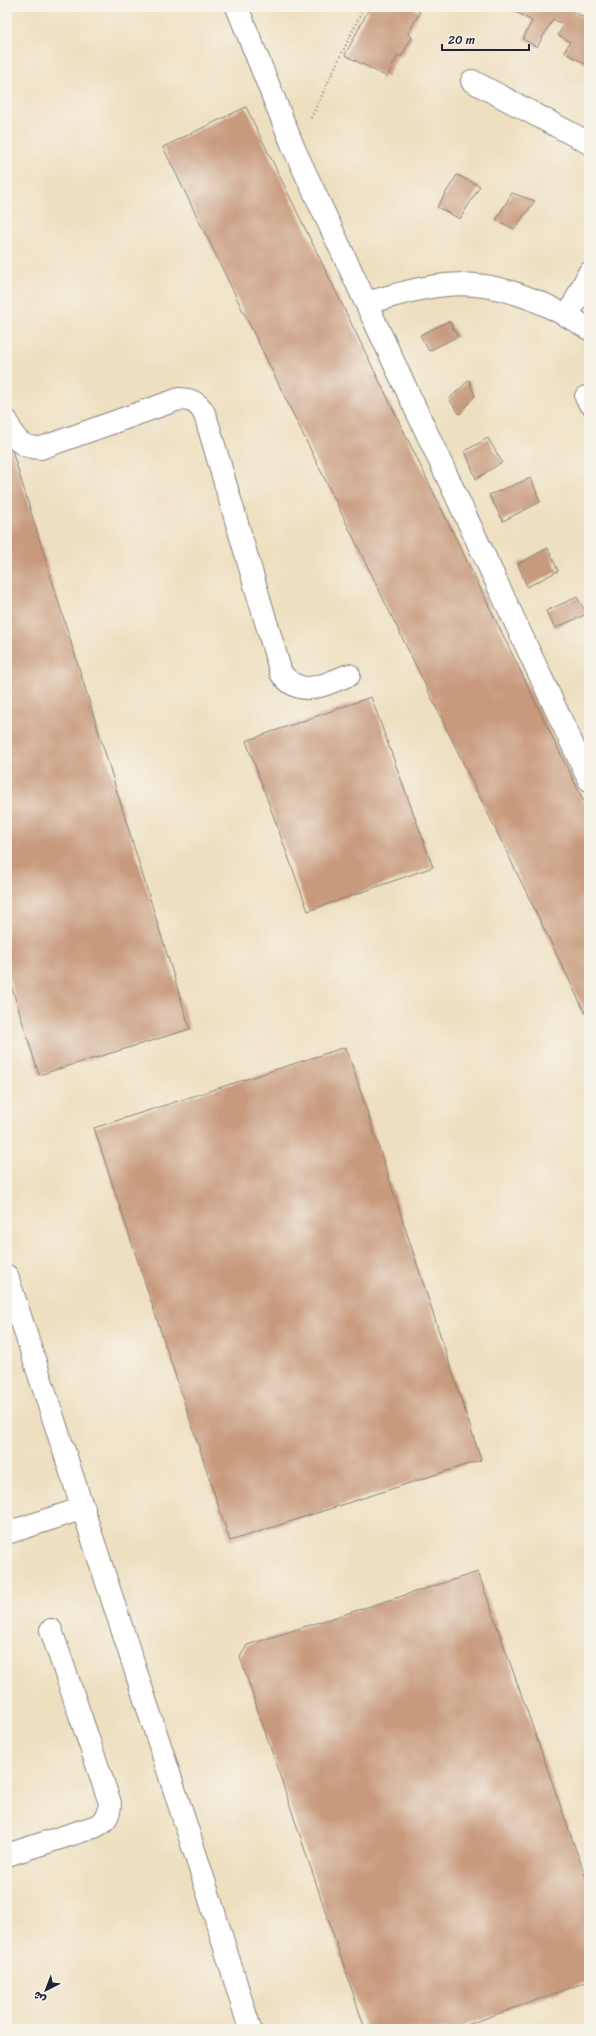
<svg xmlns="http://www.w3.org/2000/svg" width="596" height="2036" viewBox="0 0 596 2036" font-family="Sriracha,'Playpen Sans Arabic',sans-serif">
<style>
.building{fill:#c79a7d}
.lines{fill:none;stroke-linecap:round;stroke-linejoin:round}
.minor-casing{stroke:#88807e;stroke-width:24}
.path{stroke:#88807e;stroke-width:2.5;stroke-dasharray:1 3;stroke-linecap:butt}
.minor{stroke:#fff;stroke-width:22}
</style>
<rect width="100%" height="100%" fill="#f7f3e8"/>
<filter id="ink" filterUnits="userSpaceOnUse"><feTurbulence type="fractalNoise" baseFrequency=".025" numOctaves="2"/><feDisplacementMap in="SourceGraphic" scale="8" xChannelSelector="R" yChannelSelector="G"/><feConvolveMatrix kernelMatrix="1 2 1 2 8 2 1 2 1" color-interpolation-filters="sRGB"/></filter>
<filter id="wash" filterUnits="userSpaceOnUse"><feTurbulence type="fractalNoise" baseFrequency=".012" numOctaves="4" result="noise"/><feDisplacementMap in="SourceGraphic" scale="16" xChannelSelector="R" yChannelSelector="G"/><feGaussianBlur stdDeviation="0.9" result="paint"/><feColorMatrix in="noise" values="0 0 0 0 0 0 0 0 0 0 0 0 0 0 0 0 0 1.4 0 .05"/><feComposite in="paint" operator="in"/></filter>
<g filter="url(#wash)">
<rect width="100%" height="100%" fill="#eedfc0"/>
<g id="blocks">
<path class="building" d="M370,7H411L420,12L408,34L412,37L401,57L398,55L387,77L345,55Z
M508,7H565L589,20V66L564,52L570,42L558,35L564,25L553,19L537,47L523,39L532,21Z
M246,107L589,812V1021L163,147Z
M457,175L480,186L460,219L437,207Z
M512,193L535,201L514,229L496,220Z
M449,321L458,336L429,351L420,335Z
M469,380L475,396L459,414L449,399Z
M7,434L190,1029L39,1075L7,972Z
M488,438L502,462L476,479L465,451Z
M531,478L540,502L503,521L489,495Z
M548,548L558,571L527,587L518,564Z
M577,597L587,614L555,628L546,611Z
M371,697L433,867L308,911L246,741Z
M346,1047L481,1460L230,1541L94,1128Z
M478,1572L589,1887V1981L456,2029H365L240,1657L247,1645Z"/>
</g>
</g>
<g filter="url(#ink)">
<use href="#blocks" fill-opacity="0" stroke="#88807e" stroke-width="1"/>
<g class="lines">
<g class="minor-casing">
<path id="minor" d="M237,7L295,151L589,780
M472,81L589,143
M366,303C389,297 413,289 437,286C492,278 543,300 589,329
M568,316L589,273
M586,397L589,402
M7,421C13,439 21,448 41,448L179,399C193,399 201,404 206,418L281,673C301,700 324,684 349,675
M7,1276L208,1893L250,2029
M7,1533L84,1508
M7,1855L94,1827C105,1822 110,1816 110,1803L51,1630"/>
</g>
<path class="path" d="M311,118L364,7"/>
<use href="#minor" class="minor"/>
</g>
</g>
<rect width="596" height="2036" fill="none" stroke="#f7f3e8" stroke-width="24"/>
<g transform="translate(46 1990) rotate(222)" stroke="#f7f3e8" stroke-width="3" paint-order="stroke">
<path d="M0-3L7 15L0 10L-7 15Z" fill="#22223b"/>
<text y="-6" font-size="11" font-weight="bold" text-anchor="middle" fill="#22223b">ش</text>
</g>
<path d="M442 44v6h87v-6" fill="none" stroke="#22223b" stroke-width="2"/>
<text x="448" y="44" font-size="12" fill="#22223b" stroke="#f7f3e8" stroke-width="3" paint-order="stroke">20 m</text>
</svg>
